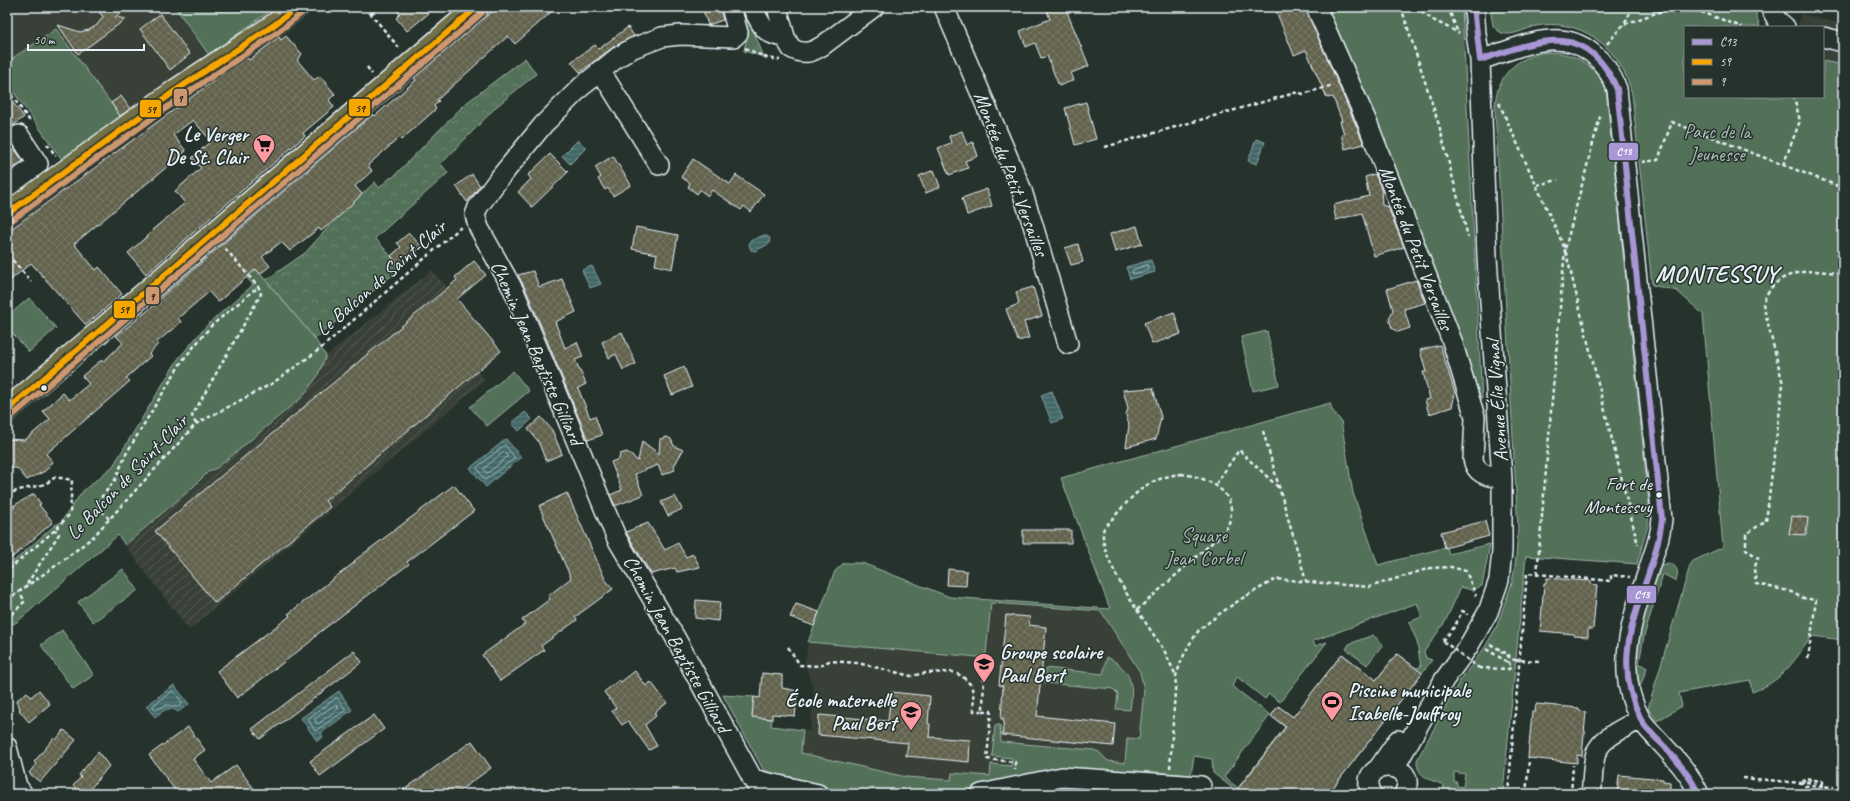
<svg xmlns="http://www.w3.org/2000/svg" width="1850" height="801" viewBox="0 0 1850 801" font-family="Caveat,sans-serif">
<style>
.built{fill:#384137}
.industrial{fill:url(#industrial-furrows)}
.green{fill:#527159;stroke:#9db1a8;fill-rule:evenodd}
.forest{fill:url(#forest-crowns);stroke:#9db1a8}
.water{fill:url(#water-rules);stroke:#859fa2}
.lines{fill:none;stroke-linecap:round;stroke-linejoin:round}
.shore{stroke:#a6babe;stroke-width:1}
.building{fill:url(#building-cross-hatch);stroke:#e8f1f8}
.minor-casing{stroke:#e8f1f8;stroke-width:22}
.major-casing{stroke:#e8f1f8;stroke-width:25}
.path{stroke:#e8f1f8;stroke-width:2.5;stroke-dasharray:4 3;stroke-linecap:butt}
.minor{stroke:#26332d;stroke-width:19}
.major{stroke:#71704a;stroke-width:22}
.path-bridge{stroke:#e8f1f8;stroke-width:2.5;stroke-dasharray:4 3;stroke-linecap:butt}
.bus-1-casing{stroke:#26332d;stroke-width:9}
.bus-2-casing{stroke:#26332d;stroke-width:9}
.bus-3-casing{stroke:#26332d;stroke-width:9}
.bus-1{stroke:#a896d5;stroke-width:6}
.bus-2{stroke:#f7a600;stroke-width:6}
.bus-3{stroke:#cd976f;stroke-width:6}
.bus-dot{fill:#e8f1f8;stroke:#26332d;stroke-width:1.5}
.labels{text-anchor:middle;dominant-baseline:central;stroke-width:3;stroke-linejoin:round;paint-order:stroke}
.bus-label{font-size:19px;fill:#e8f1f8;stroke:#26332d;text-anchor:end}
.park-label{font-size:20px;fill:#acbeb8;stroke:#26332d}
.poi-label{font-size:20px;font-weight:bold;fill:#e8f1f8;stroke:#26332d;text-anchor:end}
.street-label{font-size:20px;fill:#e8f1f8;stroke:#26332d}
.district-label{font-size:24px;font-weight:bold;letter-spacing:1px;fill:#e8f1f8;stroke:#26332d}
.line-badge{stroke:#26332d;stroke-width:1.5}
.badge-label{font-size:11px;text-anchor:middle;font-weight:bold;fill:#fff}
.pale-badge-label{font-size:11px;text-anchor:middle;font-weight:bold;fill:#111}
</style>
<defs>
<pattern id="industrial-furrows" width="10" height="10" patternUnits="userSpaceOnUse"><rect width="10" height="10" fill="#384137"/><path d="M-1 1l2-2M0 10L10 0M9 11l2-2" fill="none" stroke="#555d55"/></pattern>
<pattern id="forest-crowns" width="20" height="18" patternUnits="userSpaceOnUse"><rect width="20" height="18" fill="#527159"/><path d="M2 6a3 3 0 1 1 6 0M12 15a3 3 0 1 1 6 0" fill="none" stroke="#6b8672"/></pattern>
<pattern id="water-rules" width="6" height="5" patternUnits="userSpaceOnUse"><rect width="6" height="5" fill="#436868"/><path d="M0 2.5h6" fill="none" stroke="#5e7e7e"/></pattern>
<pattern id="building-cross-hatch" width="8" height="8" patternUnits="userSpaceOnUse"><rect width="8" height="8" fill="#62624d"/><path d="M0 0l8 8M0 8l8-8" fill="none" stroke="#787967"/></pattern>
</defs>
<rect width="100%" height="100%" fill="#26332d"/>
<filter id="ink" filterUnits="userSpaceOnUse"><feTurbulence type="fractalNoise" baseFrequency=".025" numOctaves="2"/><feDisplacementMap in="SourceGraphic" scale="8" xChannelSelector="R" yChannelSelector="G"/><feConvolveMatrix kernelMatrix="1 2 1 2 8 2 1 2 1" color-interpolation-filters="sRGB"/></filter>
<g filter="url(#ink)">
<path class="built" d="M7,7H175L209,55L122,118L7,83Z
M1801,14L1843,24V65L1823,61V27H1798Z
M844,563H862L950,597L1110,609L1147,636L1155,772L1012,758L1010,784L856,794L798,780L803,730L810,731L814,691L805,663L808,642L835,571Z"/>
<path class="industrial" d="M432,270L501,351L477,371L485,380L189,630L125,545L192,488L209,471L217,468L302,397L317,377L326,356Z"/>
<path class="green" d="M175,7H275L209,55Z
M1325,7H1462L1482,399H1480L1460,337L1375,116Z
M1490,7H1754L1760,27H1685V97H1823V61L1843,65V640L1812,636C1794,661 1783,681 1752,692L1750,680L1679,693L1682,706L1657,721L1648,709L1691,562L1723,547L1703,314L1677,291L1652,285L1632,94C1622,52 1587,20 1542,25C1530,26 1517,35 1506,34C1500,33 1497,30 1493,26Z
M56,29L122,118L63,161L7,83V62Z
M1547,52C1574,52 1596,65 1606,90L1649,505L1648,525L1637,564L1526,556L1503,791L1523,794H1443L1444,785C1431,780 1416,777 1417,760L1459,682L1485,647L1496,628L1512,583L1516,558L1518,529L1495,109C1495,76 1517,56 1547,52ZM1454,772L1465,774L1463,787L1457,786V782H1454Z
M230,238L315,339L326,356L317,377L302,397L217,468L209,471L192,488L125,545L118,535L17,622L7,627V567L55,525L60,523L83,491L113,466L178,359L208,324L253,285L220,247Z
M29,298L56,328L29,352L7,327V317Z
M1267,331L1279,385L1253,391L1241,337Z
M513,371L529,391L487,426L470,407Z
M1330,403L1332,410L1341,421L1353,493L1378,565L1447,547L1449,554L1490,544L1482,586L1471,590L1461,587L1445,622L1424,652L1426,658L1432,660L1328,794H1240L1213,773L1212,759L1194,756L1191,775L1155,772L1063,768L1052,775L1050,794H856L765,773L723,695L754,697L752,717L772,719L771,726L803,730L801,753L906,777L951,780L952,773L990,776L991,764L1011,766L1012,758L992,756L995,725H1000L1001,742L1094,750L1099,752L1108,761L1125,763L1127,738L1139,739L1144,690L1140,672L1101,611L991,603L986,654L978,657L808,642L835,571L844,563H862L950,597L1110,609L1061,478ZM1417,603L1422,617L1409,622L1417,642L1421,667L1416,668L1397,654L1376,680L1342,654L1293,717L1278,706L1271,716L1285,727L1238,788L1224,777L1270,715L1232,686L1237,677L1265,699L1269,694L1280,702L1327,642L1315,646L1313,641Z
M1669,563C1678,566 1679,573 1676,581L1663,574L1644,636L1639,663L1647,668L1638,692L1634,675L1639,635L1658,566Z
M123,569L138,590L93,622L78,602Z
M62,630L94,675L73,689L41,645Z
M1373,635L1383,644L1367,665L1346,649L1349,644Z
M1107,657C1132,670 1134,684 1130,710L1116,709L1118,694L1113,689L1045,683L1046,668L1103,674Z"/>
<path class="forest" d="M738,7H744L764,57L744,51L747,35Z
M525,58L536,74L497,106L441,164L448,173L375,238L401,268L315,339L266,280L305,253L335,220L375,182L379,188L391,177L392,178L465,104Z"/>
<path class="water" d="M1256,139L1265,142L1257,164L1248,161Z
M578,140L586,148L570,164L562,156Z
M764,235L770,238L769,244L755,251L751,250L749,245L750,241Z
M1151,260L1155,272L1130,279L1126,267Z
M592,266L601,284L590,288L582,270Z
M1052,391L1063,419L1052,423L1041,395Z
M525,412L532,419L519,431L512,423Z
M506,439L521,457L486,487L470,468Z
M174,685L189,704L178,712C169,705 163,711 155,717L146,706Z
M339,691L352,710L321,733L323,737L317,741L301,718Z"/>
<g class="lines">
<path class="shore" d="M1147,265L1149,267L1148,270L1134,274L1132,273L1133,270Z
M505,445L515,458L485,480L477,468Z
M504,452L507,455V457L488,473H486L484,469Z
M173,691L182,702V704L178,707L167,705L155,710L153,706Z
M337,698L346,710L315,731L308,719Z
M335,705L338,706V709L318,724L316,723L315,719Z"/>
</g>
<path class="building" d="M96,7H128L115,17L126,19L78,54L58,25L80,32L89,30L97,25L103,17Z
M394,7H423L428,14L407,31L396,18L400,14Z
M497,7H557L515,44L508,36L437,100L439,101L434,106L436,109L401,140L399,138L368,165L372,171L355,186L362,194L335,220L321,231L319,228L290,251L281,242L262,257L270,266L260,274L256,269L218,302L209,292L178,318L181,322L157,342L158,344L149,354L151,356L126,378L130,381L46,454L53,462L45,471L27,480L17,468H12L7,463V439L25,440L50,419L43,411L63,393L69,400L89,384L82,376L100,361H104L123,343L116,336L156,304V302L165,294L373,114L375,116L416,80L414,78Z
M702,7H720L723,20L708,25Z
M1058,7H1065L1089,66L1071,73L1074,80L1059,86L1047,56L1041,58L1035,43L1026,47L1020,31L1050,19L1047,11Z
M1287,7H1305L1364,144L1345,149L1341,134H1344L1340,121H1342L1333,97L1327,98L1306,50L1294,55L1276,11Z
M160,14L190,54L170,70L140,29Z
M628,27L634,36L612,48L580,72L571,62L595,45L599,49Z
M286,36L302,54L297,60L314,80L320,76L335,94L329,100L334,107L303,133L305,136L146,274L128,253L153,231L152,230L185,203L175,191L201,168L192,158L211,141L193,120L173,135L186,151L74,244L96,270L99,267L122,294L86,325L31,263L7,283V232L227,71L247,58L249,60L279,37L281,40Z
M7,95L24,117L7,130Z
M121,96L130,109L120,116L111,103Z
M1086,102L1096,139L1075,145L1065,108Z
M962,131L967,145L973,142L978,156L965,161L968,168L949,175L938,148L951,143L949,136Z
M7,138L23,161L7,172Z
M550,154L568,172L532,207L518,192L531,179L528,175Z
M613,156L631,185L613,196L608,188L605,190L598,179L601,177L595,167Z
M693,159L730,184L736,175L764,194L751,212L744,206L741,210L712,190L708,196L700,190L697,194L688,187L690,183L681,177Z
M934,170L940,187L926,193L919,176Z
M472,174L480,186L467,202L456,186Z
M1375,174L1381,188L1382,205L1388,207L1404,247L1374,256L1362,213L1336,220L1333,205L1369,196L1365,177Z
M987,189L992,206L967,215L962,198Z
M1137,226L1142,244L1115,252L1110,234Z
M636,227L678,235L672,269L655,265L657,254L632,249Z
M409,233L422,247L400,267L391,256L401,247L397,243Z
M1078,244L1083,262L1071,265L1065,248Z
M474,261L486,275L457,299L501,351L325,501L330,507L215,603L155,531L457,280L455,277Z
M533,271L539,287L562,279L576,312L555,322L565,348L577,342L583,357L575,360L586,384L578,388L590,418L595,416L602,435L588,440L527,292L518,275Z
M1416,280L1425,303L1404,309L1410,328L1398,332L1392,328L1389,319L1393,310L1387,289Z
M1033,287L1042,316L1024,322L1029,338L1018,341L1006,309L1019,304L1016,292Z
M1174,312L1181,334L1152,344L1144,323Z
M622,332L636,364L623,370L616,354L609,358L602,342Z
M1440,345L1455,393L1452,407L1429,414L1425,400L1430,399L1423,372H1426L1420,350Z
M684,367L692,387L672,395L664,376Z
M1153,388L1161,417L1156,439L1126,447L1129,425L1126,415L1128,408L1123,390Z
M541,417L552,430L562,454L546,461L538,441L528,429Z
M667,437L671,439L674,446L683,450L674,466L675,470L662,475L658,465L635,474L643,495L615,506L610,495L622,490L611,462L619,459L620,454L627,452L638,461L642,441L659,454L660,439Z
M454,485L474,511L407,562L409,564L316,635V636L310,642L237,698L217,671L290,616L288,614L355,562L354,561Z
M567,493L605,579L613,589L575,617L577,620L541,646L544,650L500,681L482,655L525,624L522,620L550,599L548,596L571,578L539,506Z
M34,494L41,504L39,505L53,522L7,562V514L15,507L13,506Z
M675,496L682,509L668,516L661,502Z
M1792,516L1808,518L1806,535L1789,534Z
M1485,521L1489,536L1445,548L1441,532Z
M648,523L665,550L678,543L686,557L693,554L700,567L677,572L675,568L651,574L626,532Z
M1023,530H1071V543H1023Z
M948,569L967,571L966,586L947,585Z
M1547,578L1591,581V584L1597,585L1593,629H1588V637L1574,636V634L1540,631L1544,584H1546Z
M696,600L720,602L718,621L695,618Z
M796,604L819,612L814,626L790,617Z
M1006,615L1030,617L1029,625L1046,627L1037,716L1115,724L1113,746L1002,735L1004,719H1001L1003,686L999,685Z
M354,651L362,662L260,739L252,729Z
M1342,654L1376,680L1397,654L1422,673L1328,794H1234L1286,727L1271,716L1278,706L1293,717Z
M635,671L646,686L651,682L667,703L654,713L656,716L645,725L657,746L649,750L628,721L622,725L612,711L616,708L604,692L619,680L621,682Z
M762,673L782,675V688L798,691L795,716L772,714V719L752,717L754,697L760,698Z
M39,690L50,704L29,722L19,710L20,709L17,700L27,692L31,697Z
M891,692L930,696L928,724H930L929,737L970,740L969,762L906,756L908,743L818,735L819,715L888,721Z
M1536,704L1579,708V711L1586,712L1582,756L1577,755V763L1528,758L1532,712H1535Z
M374,715L384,729L320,776L310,761Z
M188,727L205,750L193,759L211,783L236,765L258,794H178L149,755Z
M64,730L76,740L40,782L29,773L36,764L34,762L54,738L56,740Z
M472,741L491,768L455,794H398Z
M98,752L109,766L86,794H83L73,786L81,777L79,775Z
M1619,775L1663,779V781L1670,782V794H1617Z"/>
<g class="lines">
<g class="minor-casing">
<path id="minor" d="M731,7L738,33L734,37L680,35L662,37L633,48L618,57L581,87L543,125L498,180L478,207L475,215L479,228L514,291L617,539L675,637L761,794
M752,7C762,25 763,35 785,37
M777,7L785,37L791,48C803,55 811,53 822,46L874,7
M944,7L1021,188L1033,225L1068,344
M1316,7L1367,122L1452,341L1475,417L1473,459C1476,475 1488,476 1502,479
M1770,7L1777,20L1785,27
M1823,37L1843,42
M1480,60C1502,53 1529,41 1551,40C1583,38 1607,61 1617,89L1662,519C1660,540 1655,549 1649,568C1633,617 1613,669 1640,718C1645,727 1654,735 1661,743C1676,759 1690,774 1699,794
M600,70L659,165
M7,187L38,164L19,135
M7,747L17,786L23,794
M1395,767L1444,680L1468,647L1488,612L1499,580L1502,551V479L1487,258L1480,60L1476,34L1474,7
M1378,769L1398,740
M752,779L818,794
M981,794L1062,777L1201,786
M1372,794C1354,758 1422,758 1404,794
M1591,794C1593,781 1592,765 1596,753C1601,737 1627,727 1640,719"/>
</g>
<g class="major-casing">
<path id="major" d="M7,214L175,91L274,25L297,7
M7,410L143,295L477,7"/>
</g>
<path class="path" d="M365,7L400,49
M1401,7L1439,125L1468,237
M1416,7L1433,20L1459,33
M1448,7L1458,33
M1688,7L1742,27
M371,14L378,9L376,7
M1625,24L1673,7
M1607,44L1624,24L1633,7
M745,48L767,58L780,60
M367,67L372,74
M7,89L30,121
M1499,103L1565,249L1601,113
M47,144L56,156
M1105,147L1298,92L1303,94L1333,85
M1642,162L1658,160L1672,122L1843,188
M1783,165L1800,121L1794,97
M1537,185L1558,180
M7,256L11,258L31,282
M196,424L192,416L261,294L259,288L225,248
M1263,431L1306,581
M1181,474C1212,477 1245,497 1225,531L1137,610C1126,593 1097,548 1104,528C1130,500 1141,479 1181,474Z
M1216,484L1239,450L1278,487
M7,496C24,484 40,491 55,477L72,480L70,514L55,530L7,571
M109,519L96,504L115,480L126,454L182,361L211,326L253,291L259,288
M1537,574L1565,249L1638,545
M27,584L59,534L55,530
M7,600L61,562L93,537L196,424L273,383L320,349L461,227
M1137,610L1164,650L1176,676
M7,619L25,601L19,592
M1443,641L1455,626L1462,611L1467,613V615
M788,647L800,665L820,666L829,661L858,663L911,676L926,673L952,672L962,676L970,684L973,691L974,711H983L984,666
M1486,649L1509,663
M1808,659L1816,600L1803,598L1789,591L1756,584L1754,569L1758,558L1746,549V534L1766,521L1783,384L1763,304C1772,269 1814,267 1843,275
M1514,660L1542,661
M1479,668L1509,669L1511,667L1509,663V655L1490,644
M983,711H991L987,759L1015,762V770
M1170,768L1176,676L1182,659L1189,645L1199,630L1218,615L1241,599L1276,579L1369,587L1430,568L1451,567L1466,571L1476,596
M1743,778L1802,783L1805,786L1834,787
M1806,782L1826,785
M1802,783L1805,779L1822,781L1826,786
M1457,794L1458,787
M1508,794L1527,573L1611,581V575L1630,577
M1526,794L1529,761
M1571,794L1573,765"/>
<use href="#minor" class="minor"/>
<use href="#major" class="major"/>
<path class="path-bridge" d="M1443,641L1479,668
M1501,651L1514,660"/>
<g class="bus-1-casing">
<path id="bus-1" d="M1474,7L1480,60
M1480,60C1537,41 1586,18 1617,89L1662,519C1654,588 1604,644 1640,717C1645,729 1656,738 1665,747C1678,762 1690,776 1699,794"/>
</g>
<g class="bus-2-casing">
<path id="bus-2" d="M7,214L175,91L274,25L297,7
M7,410L477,7"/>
</g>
<g class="bus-3-casing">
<path id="bus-3" d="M12,220L180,98L278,32L302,13
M12,416L482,13"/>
</g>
<use href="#bus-1" class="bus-1"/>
<use href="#bus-2" class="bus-2"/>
<use href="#bus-3" class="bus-3"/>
</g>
</g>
<defs>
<g id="supermarket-pin" transform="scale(1.15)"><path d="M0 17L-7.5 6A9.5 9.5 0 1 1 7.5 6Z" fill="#ff9aa2" stroke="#26332d"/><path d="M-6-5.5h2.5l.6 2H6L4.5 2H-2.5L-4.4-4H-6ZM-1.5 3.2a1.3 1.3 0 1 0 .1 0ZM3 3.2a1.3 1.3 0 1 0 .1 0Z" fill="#111"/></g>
<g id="school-pin" transform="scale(1.15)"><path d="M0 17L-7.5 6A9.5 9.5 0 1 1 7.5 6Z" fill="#ff9aa2" stroke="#26332d"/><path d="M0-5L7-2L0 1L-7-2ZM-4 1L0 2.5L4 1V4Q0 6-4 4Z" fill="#111"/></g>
<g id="stadium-pin" transform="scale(1.15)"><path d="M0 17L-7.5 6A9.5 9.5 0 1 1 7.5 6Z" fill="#ff9aa2" stroke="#26332d"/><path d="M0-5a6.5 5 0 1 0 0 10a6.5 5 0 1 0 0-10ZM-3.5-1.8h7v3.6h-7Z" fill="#111"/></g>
</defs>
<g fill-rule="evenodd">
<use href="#supermarket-pin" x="264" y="145"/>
<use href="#school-pin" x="984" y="664"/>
<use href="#stadium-pin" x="1332" y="702"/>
<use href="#school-pin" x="911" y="712"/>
</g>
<g class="bus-dot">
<circle cx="44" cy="388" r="3.5"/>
<circle cx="1659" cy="495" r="3.5"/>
</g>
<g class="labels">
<g class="bus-label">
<text x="1652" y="484">Fort de<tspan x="1652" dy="23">Montessuy</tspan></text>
</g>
<g class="park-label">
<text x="1717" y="131">Parc de la<tspan x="1717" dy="23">Jeunesse</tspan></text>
<text x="1204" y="535">Square<tspan x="1204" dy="23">Jean Corbel</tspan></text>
</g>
<g class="poi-label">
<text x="248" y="134">Le Verger<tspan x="248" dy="23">De St. Clair</tspan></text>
<text x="1000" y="652" text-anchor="start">Groupe scolaire<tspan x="1000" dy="23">Paul Bert</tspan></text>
<text x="1348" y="690" text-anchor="start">Piscine municipale<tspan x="1348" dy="23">Isabelle-Jouffroy</tspan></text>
<text x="896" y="700">École maternelle<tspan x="896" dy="23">Paul Bert</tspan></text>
</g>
<g class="street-label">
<text transform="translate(1011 174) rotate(69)">Montée du Petit Versailles</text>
<text transform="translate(1416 248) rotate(69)">Montée du Petit Versailles</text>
<text transform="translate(381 278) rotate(-41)">Le Balcon de Saint-Clair</text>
<text transform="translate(537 353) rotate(66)">Chemin Jean Baptiste Gilliard</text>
<text transform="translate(1497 401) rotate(-94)">Avenue Élie Vignal</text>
<text transform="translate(127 477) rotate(-46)">Le Balcon de Saint-Clair</text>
<text transform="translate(677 644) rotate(61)">Chemin Jean Baptiste Gilliard</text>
</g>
<g class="district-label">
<text x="1717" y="274">MONTESSUY</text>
</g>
</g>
<g class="line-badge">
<rect x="173" y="88" width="15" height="19" rx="4" fill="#cd976f"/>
<rect x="348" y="98" width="23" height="19" rx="4" fill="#f7a600"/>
<rect x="139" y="99" width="23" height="19" rx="4" fill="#f7a600"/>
<rect x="1608" y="142" width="31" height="19" rx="4" fill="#a896d5"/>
<rect x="145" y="286" width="15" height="19" rx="4" fill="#cd976f"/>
<rect x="113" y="300" width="23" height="19" rx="4" fill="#f7a600"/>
<rect x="1626" y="585" width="31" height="19" rx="4" fill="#a896d5"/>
</g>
<g class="badge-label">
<text x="1624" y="155">C13</text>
<text x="1642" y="598">C13</text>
</g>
<g class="pale-badge-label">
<text x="180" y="102">9</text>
<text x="360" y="112">59</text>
<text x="151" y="113">59</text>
<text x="152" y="300">9</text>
<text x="124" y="313">59</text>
</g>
<rect width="1850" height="801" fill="none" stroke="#26332d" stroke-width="24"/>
<rect x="12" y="12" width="1826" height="777" fill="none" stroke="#e8f1f8" stroke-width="1.5" filter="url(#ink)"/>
<rect x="1684" y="26" width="140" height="72" fill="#26332d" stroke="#747f7e"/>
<rect x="1692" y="39" width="20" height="6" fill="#a896d5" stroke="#747f7e"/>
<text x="1720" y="46" font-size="12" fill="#e8f1f8">C13</text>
<rect x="1692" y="59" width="20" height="6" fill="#f7a600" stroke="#747f7e"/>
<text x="1720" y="66" font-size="12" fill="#e8f1f8">59</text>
<rect x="1692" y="79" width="20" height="6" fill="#cd976f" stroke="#747f7e"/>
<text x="1720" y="86" font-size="12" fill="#e8f1f8">9</text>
<path d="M28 44v6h116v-6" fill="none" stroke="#e8f1f8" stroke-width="2"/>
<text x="34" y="44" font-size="12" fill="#e8f1f8" stroke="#26332d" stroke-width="3" paint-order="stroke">50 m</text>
</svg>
